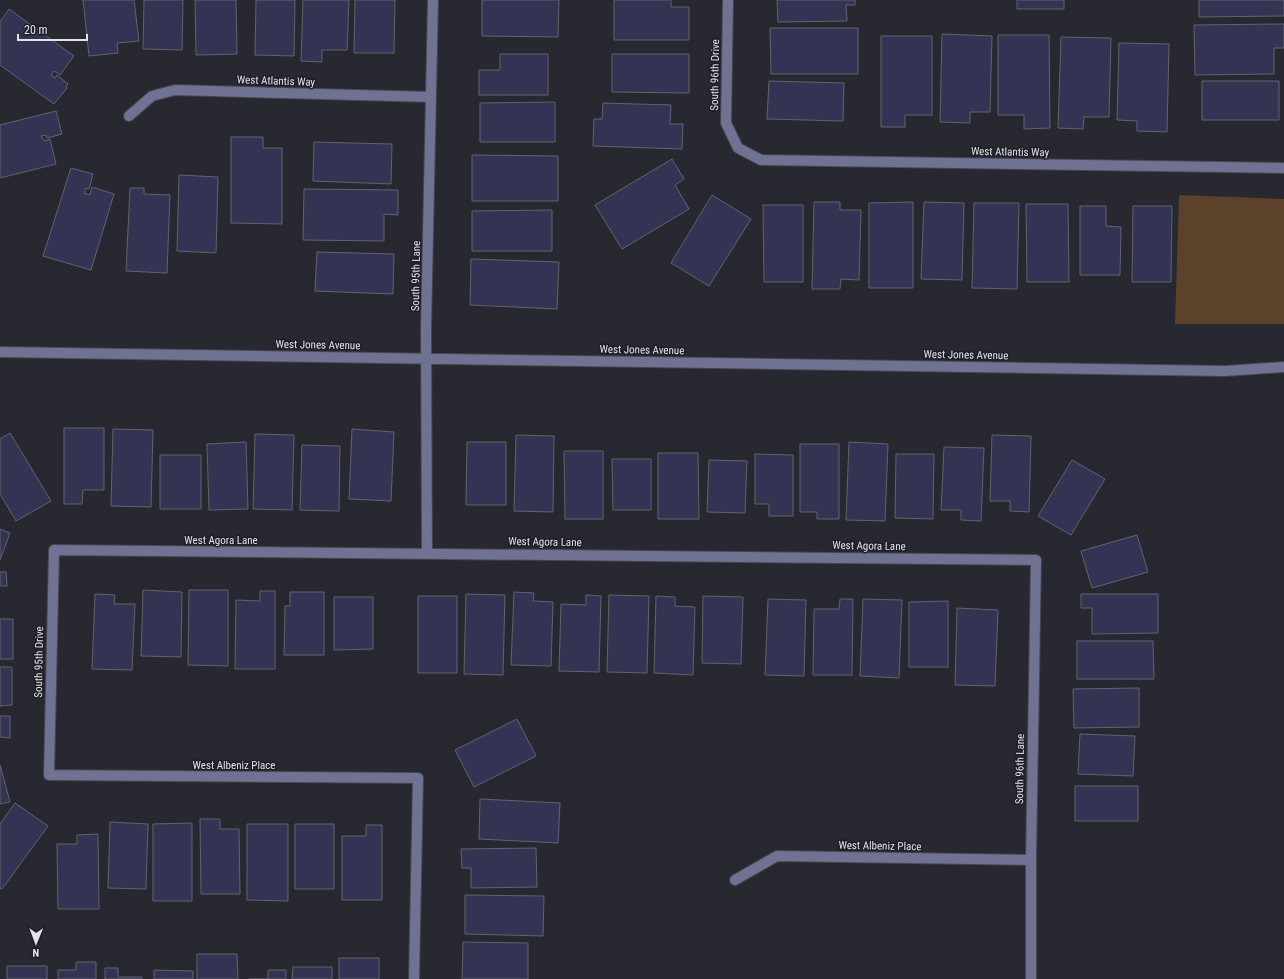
<svg xmlns="http://www.w3.org/2000/svg" width="1284" height="979" viewBox="0 0 1284 979" font-family="'Roboto Condensed',sans-serif">
<style>
.green{fill:#5c422b}
.building{fill:#333453;stroke:#62636d}
.lines{fill:none;stroke-linecap:round;stroke-linejoin:round}
.minor-casing{stroke:#45464e;stroke-width:12}
.minor{stroke:#6f7293;stroke-width:10}
.labels{text-anchor:middle;dominant-baseline:central;stroke-width:3;stroke-linejoin:round;paint-order:stroke}
.street-label{font-size:11px;fill:#e3e4ea;stroke:#1d1e26}
</style>
<rect width="100%" height="100%" fill="#272830"/>
<path class="green" d="M1179,195L1284,199V324H1175Z"/>
<path class="building" d="M83,0H134L139,41L117,43L118,53L89,56Z
M144,0H183L182,50L143,49Z
M195,0H236L237,54L196,55Z
M256,0H295L294,56L255,55Z
M303,0H349L347,50H322V62L301,61Z
M355,0H395L394,53H354Z
M482,0H559L558,37L482,36Z
M614,0H671V7H689V40H614Z
M777,0H855V5H846L847,21L778,22Z
M1017,0H1064V9H1017Z
M1199,0H1284V16L1199,17Z
M9,9L74,56L60,75L54,71L51,75L55,78L57,75L68,84L66,87L67,88L54,104L0,65V22Z
M1284,24V48H1274V74L1195,75L1194,25Z
M770,28H858V74H771Z
M942,34L992,36L990,112H970V123L940,122Z
M998,35H1049L1050,128L1024,129V115H998Z
M881,36H932V115H905V127H881Z
M1061,37L1111,38L1109,117H1084L1083,129L1058,128Z
M1119,43L1169,44L1167,132L1137,131V121L1117,120Z
M500,54H548V95H479V70H500Z
M612,54H689V93L612,92Z
M769,81L844,83L843,121L767,119Z
M1202,81H1279V120H1202Z
M555,102V142H480V103Z
M603,103L671,105L670,124H683L682,149L593,146L594,119H602Z
M56,111L62,134L47,138L46,135L41,136L44,141L50,139L56,164L0,178V125Z
M231,137H263V148H282V224L231,223Z
M314,142L392,144L391,184L313,181Z
M472,155L558,156V201H472Z
M672,159L684,179L675,185L689,209L622,249L595,205Z
M71,168L93,174L89,189L86,188L84,193L90,195L92,187L114,194L91,270L43,256Z
M179,175L218,177L216,253L177,251Z
M130,188H144V194L170,195L167,273L126,271Z
M304,189L398,190V215L384,214V241L303,240Z
M712,195L751,219L709,286L671,263Z
M814,202H840V210H861L859,280L841,279L840,289H812Z
M913,202V288H869V203Z
M924,202L964,203L962,280L921,279Z
M974,203H1019L1017,289L972,288Z
M1026,204H1068L1069,282H1027Z
M763,205H803V282H764Z
M1080,206H1106V226L1121,227L1120,275H1080Z
M1133,206H1172L1171,282H1132Z
M552,210V251H472V211Z
M317,252L394,254L393,294L315,291Z
M471,259L559,262L557,309L470,305Z
M64,428H104V490H83L82,504H64Z
M113,429L153,430L151,507L111,506Z
M352,429L394,432L391,501L349,499Z
M10,433L51,501L16,521L0,494V439Z
M255,434L294,435L292,510L253,509Z
M516,435L554,436L553,512L514,511Z
M992,435L1031,436L1029,512L1010,511V501H990Z
M246,442L248,509L209,510L207,444Z
M467,442H506V505H466Z
M849,442L888,444L885,521L846,520Z
M800,444H839V519H817V512H800Z
M302,445L340,446L339,511L300,510Z
M944,447L984,448L981,521L961,520V510H941Z
M564,451H603V519H565Z
M658,453H698L699,519H658Z
M755,454L793,455V516H769V504H755Z
M896,454H934L933,519L895,518Z
M160,455H201V509H160Z
M612,459H651V510H613Z
M709,460L747,461L745,513L707,512Z
M1072,460L1105,479L1071,535L1038,516Z
M0,529L10,533L0,560Z
M1137,535L1148,572L1092,588L1081,551Z
M0,572H6L7,586H0Z
M143,590L182,592L181,657L141,656Z
M189,590H228V666L188,665Z
M260,591H275V669H235L236,600L260,601Z
M290,592H324V655H284L285,606H290Z
M514,592L534,593L533,601L553,602L551,666L511,665Z
M95,594L115,595L114,604H135L132,670L92,669Z
M466,594L505,595L503,675L464,674Z
M1081,594H1158V633L1092,634V608H1081Z
M586,595L601,596L599,672L559,671L561,604L586,605Z
M609,595L649,596L647,673L607,672Z
M418,596H457V673H418Z
M656,596L675,597V606L695,607L693,675L654,673Z
M703,596L743,597L741,664L702,663Z
M334,597H373V649L334,650Z
M768,599L806,600L804,676L765,675Z
M840,599H853L852,675H813L814,609H839Z
M863,599L902,600L899,678L860,676Z
M948,601V667H909V602Z
M957,608L998,610L995,686L955,685Z
M0,619H13V659H0Z
M1077,641H1153L1154,679H1077Z
M0,667H12V705L0,706Z
M1139,688V727L1074,728L1073,689Z
M0,716H10V738L0,737Z
M517,719L536,756L474,787L455,750Z
M1080,734L1135,736L1133,776L1078,774Z
M0,765L10,802L0,804Z
M1075,786H1138V821H1075Z
M480,799L560,803L558,843L479,839Z
M15,803L48,826L2,889L0,888V824Z
M200,819H220V829H239L240,894H201Z
M110,822L148,824L146,889L108,888Z
M192,823V901H153V824Z
M247,824H288V901L247,900Z
M295,824H334V889H295Z
M366,825H382V900H342V836H366Z
M98,834L99,909H58L57,844H77V835Z
M536,848L537,887L471,888V868H462L461,849Z
M465,895L544,896L543,936L465,934Z
M463,942L528,943V979H462Z
M197,954H237L238,979H197Z
M339,958H379V979H339Z
M76,962H96V979H58V970H76Z
M7,966H47V979H7Z
M293,967H332V979H292Z
M105,968H118V977H142V979H105Z
M154,970L193,971V979H154Z
M268,970H286V979H249H268Z"/>
<g class="lines">
<g class="minor-casing">
<path id="minor" d="M728,0L726,123L738,148L761,160L1284,168
M129,116L152,96L175,90L431,97
M0,352L1225,371L1284,367
M427,553L426,328L433,0
M735,880L777,856L1031,860
M414,979L418,778L49,775L54,550L1036,560L1031,860V979"/>
</g>
<use href="#minor" class="minor"/>
</g>
<g class="labels">
<g class="street-label">
<text transform="translate(715 75) rotate(-89)">South 96th Drive</text>
<text transform="translate(276 81) rotate(2)">West Atlantis Way</text>
<text transform="translate(1010 152) rotate(1)">West Atlantis Way</text>
<text transform="translate(416 276) rotate(-89)">South 95th Lane</text>
<text transform="translate(318 345) rotate(1)">West Jones Avenue</text>
<text transform="translate(642 350) rotate(1)">West Jones Avenue</text>
<text transform="translate(966 355) rotate(1)">West Jones Avenue</text>
<text x="221" y="540">West Agora Lane</text>
<text transform="translate(545 542) rotate(1)">West Agora Lane</text>
<text transform="translate(869 546) rotate(1)">West Agora Lane</text>
<text transform="translate(39 662) rotate(-89)">South 95th Drive</text>
<text x="234" y="765">West Albeniz Place</text>
<text transform="translate(1020 769) rotate(-89)">South 96th Lane</text>
<text transform="translate(880 846) rotate(1)">West Albeniz Place</text>
</g>
</g>
<g transform="translate(36 943) rotate(181)" stroke="#1d1e26" stroke-width="3" paint-order="stroke">
<path d="M0-3L7 15L0 10L-7 15Z" fill="#e3e4ea"/>
<text y="-6" font-size="11" font-weight="bold" text-anchor="middle" fill="#e3e4ea">N</text>
</g>
<path d="M18 34v6h69v-6" fill="none" stroke="#e3e4ea" stroke-width="2"/>
<text x="24" y="34" font-size="12" fill="#e3e4ea" stroke="#1d1e26" stroke-width="3" paint-order="stroke">20 m</text>
</svg>
